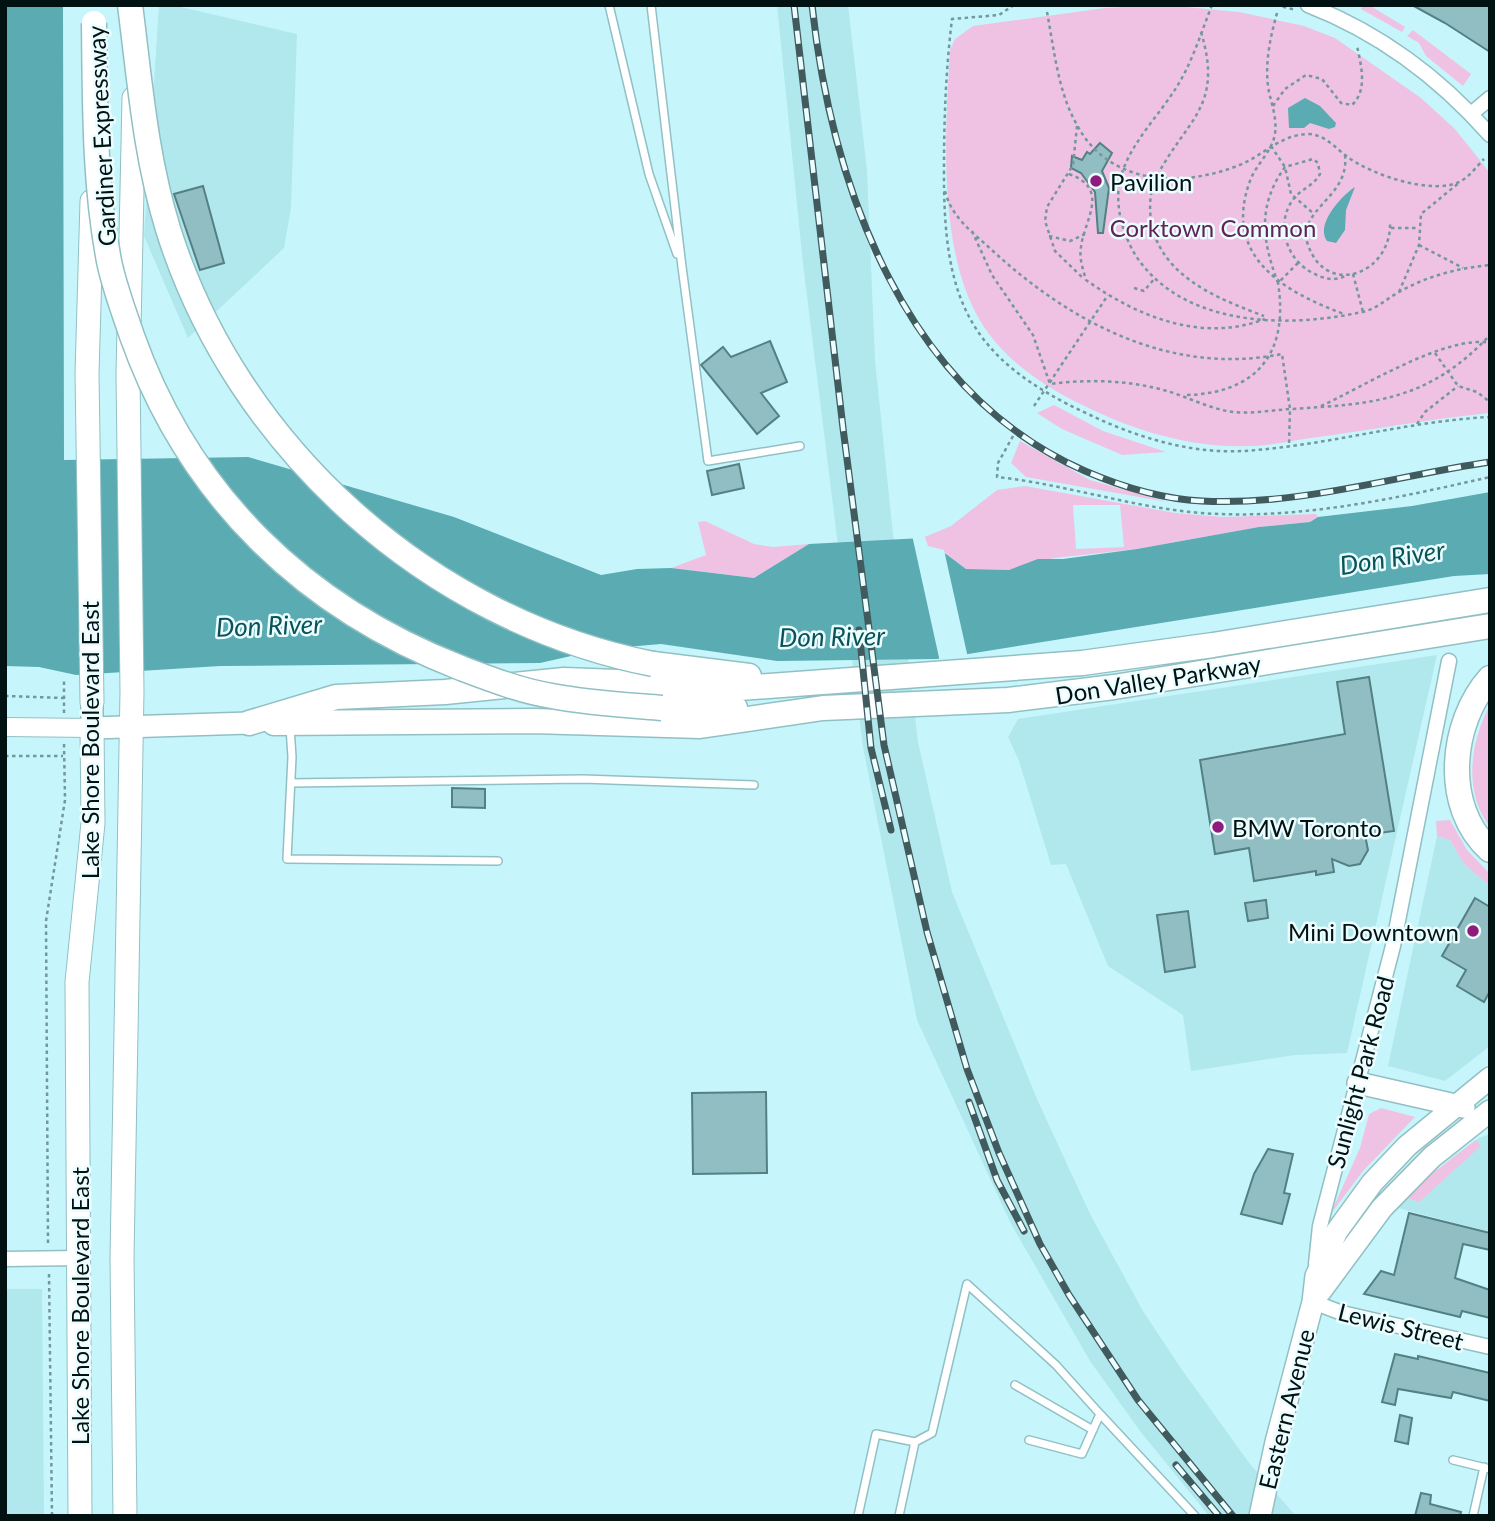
<svg xmlns="http://www.w3.org/2000/svg" width="1495" height="1521" viewBox="0 0 1495 1521" font-family="Lato,sans-serif">
<style>
.built{fill:#b0e8ed}
.green{fill:#efc2e3;fill-rule:evenodd}
.water{fill:#5aabb2}
.pier{fill:#c6f6fb}
.building{fill:#90bec2;stroke:#548084;stroke-width:2}
.lines{fill:none;stroke-linecap:round;stroke-linejoin:round}
.service-casing{stroke:#91c0c4;stroke-width:10}
.minor-casing{stroke:#91c0c4;stroke-width:17}
.tertiary-casing{stroke:#91c0c4;stroke-width:20}
.primary-casing{stroke:#91c0c4;stroke-width:24}
.trunk-casing{stroke:#91c0c4;stroke-width:25}
.motorway-casing{stroke:#91c0c4;stroke-width:27}
.path{stroke:#74979b;stroke-width:2.5;stroke-dasharray:3.5 3.5;stroke-linecap:butt}
.service{stroke:#fff;stroke-width:7}
.minor{stroke:#fff;stroke-width:14}
.tertiary{stroke:#fff;stroke-width:18}
.primary{stroke:#fff;stroke-width:21}
.trunk{stroke:#fff;stroke-width:23}
.motorway{stroke:#fff;stroke-width:24}
.rail-casing{stroke:#405a5d;stroke-width:7}
.rail{stroke:#ebfdff;stroke-width:4.5;stroke-dasharray:13;stroke-linecap:butt}
.motorway-bridge-casing{stroke:#91c0c4;stroke-width:27;stroke-linecap:butt}
.motorway-bridge{stroke:#fff;stroke-width:24}
.poi-dot{fill:#8f1c7d;stroke:#ebfdff;stroke-width:2.5}
.labels{text-anchor:middle;dominant-baseline:central;stroke-width:5;stroke-linejoin:round;paint-order:stroke}
.street-label{font-size:24px;fill:#021213;stroke:#ebfdff}
.poi-label{font-size:24px;fill:#021213;stroke:#ebfdff;text-anchor:start}
.park-label{font-size:24px;fill:#602354;stroke:#ebfdff}
.water-label{font-size:26px;font-style:italic;fill:#095358;stroke:#ebfdff}
</style>
<rect width="100%" height="100%" fill="#c6f6fb"/>
<path class="built" d="M159,5H172L297,34L291,208L284,248L188,338L144,236Z
M777,5H848L867,170L875,360L892,525L918,742L952,892L1037,1099L1090,1214L1143,1311L1180,1367L1250,1464L1296,1516H1209L1140,1431L1090,1361L1010,1222L917,1020L863,747L803,264Z
M1437,655L1347,1053L1295,1055L1191,1071L1183,1015L1108,966L1066,864L1051,865L1019,761L1008,737L1018,719Z
M1437,836L1450,840L1464,864L1490,886V1046L1445,1081L1388,1066Z
M1490,1134V1232L1398,1208L1454,1156L1479,1138Z
M5,1289H42L44,1516H5Z"/>
<path class="green" d="M1164,5L1239,12L1304,26L1335,38L1421,98L1455,129L1490,173V413C1430,419 1371,430 1311,438C1291,441 1269,446 1248,446C1195,448 1142,433 1095,411C1055,393 1015,369 989,334C936,264 945,134 950,50L955,39L973,26L1105,8Z
M1363,5H1369L1405,27L1402,32L1361,9Z
M1413,30L1471,74L1463,86L1426,56L1419,43L1407,36Z
M1054,405L1103,431L1166,452L1122,455L1062,429L1037,413Z
M1020,441L1090,480L1167,502L1026,477L1011,463Z
M1025,486L1175,513L1223,517L1316,514L1318,517L1310,522L1259,527L1137,549L1054,558L1009,570L966,569L946,554L926,549L922,538L951,526L997,490ZM1073,505H1120L1124,547L1076,549Z
M705,521L754,544L773,547L809,544L754,578L671,568L706,555L698,522Z
M1490,705V827C1463,792 1470,742 1490,705Z
M1450,820L1467,850L1490,874V886L1464,864L1450,840L1437,836L1436,821Z
M1381,1108L1415,1117L1363,1171L1330,1215L1360,1148L1369,1114Z
M1476,1140L1481,1146L1419,1202L1408,1198L1433,1173Z"/>
<path class="water" d="M5,5H63L64,460L248,457L454,517L601,575L637,569L671,568L754,578L809,544L922,538L926,549L946,554L966,569L1009,570L1038,559H1063L1137,549L1259,527L1310,522L1318,517L1412,506L1490,492V574L1454,576L937,659L777,661L661,644L602,649L540,663L220,666L76,675L39,667L5,666Z
M1305,98L1320,106L1336,123L1335,127L1329,129L1310,123L1304,128H1289L1288,108Z
M1355,187L1346,210L1345,230L1336,243L1327,241C1315,225 1341,196 1355,187Z"/>
<path class="pier" d="M912,535H924L928,546L944,550L968,658L940,662Z"/>
<path class="building" d="M1412,5H1490V52L1445,23Z
M1100,143L1112,153L1102,171L1109,188L1103,233H1098L1095,192L1081,173L1071,168L1072,156L1082,160L1087,152L1090,154Z
M203,186L224,263L200,270L174,194Z
M770,341L787,382L761,393L779,416L757,434L701,365L723,347L731,357Z
M739,464L744,488L712,495L707,471Z
M1369,677L1394,831L1365,835L1368,850L1360,864L1349,866L1332,859L1334,872L1316,875V871L1254,881L1249,848L1215,854L1200,760L1345,734L1337,682Z
M452,788L485,789V808L452,807Z
M1475,898L1490,907V991L1484,1002L1457,986L1466,970L1442,956Z
M1266,900L1268,918L1248,921L1245,903Z
M1188,911L1195,967L1165,972L1157,915Z
M766,1092L767,1173L693,1174L692,1093Z
M1268,1149L1293,1154L1284,1193L1290,1194L1282,1224L1241,1214L1254,1174Z
M1409,1213L1490,1233V1250L1463,1244L1455,1278L1490,1290V1318L1462,1311L1460,1317L1364,1294L1381,1271L1394,1275Z
M1395,1354L1418,1359V1356L1490,1373V1401L1453,1392L1451,1398L1398,1389L1395,1405L1382,1402Z
M1400,1415L1412,1418L1408,1444L1395,1441Z
M1421,1493L1431,1495L1430,1504L1461,1512L1460,1516H1415Z"/>
<g class="lines">
<g class="service-casing">
<path id="service" d="M609,5L649,174L677,254
M651,5L682,267L708,461L800,446
M290,727L292,757L287,859L498,861
M291,783L583,779L754,785
M1015,1385L1093,1430
M1100,1414L1195,1516
M915,1442L932,1433L967,1284L1056,1365L1100,1414L1082,1454L1029,1440
M1453,1460L1490,1469
M858,1516L876,1434L915,1442L899,1516
M1473,1516L1484,1467"/>
</g>
<g class="minor-casing">
<path id="minor" d="M1308,5C1380,33 1439,77 1490,135
M1471,114L1490,98
M5,1259L79,1258
M1316,1264L1320,1226L1393,946L1449,661
M1313,1302L1342,1313L1490,1347"/>
</g>
<g class="tertiary-casing">
<path id="tertiary" d="M5,727L92,728"/>
</g>
<g class="primary-casing">
<path id="primary" d="M92,702V728L249,723
M1358,1083L1464,1107
M1320,1292L1382,1208L1432,1157L1490,1111
M1260,1516L1276,1442L1313,1302L1316,1276L1337,1231L1372,1183L1407,1146L1490,1078"/>
</g>
<g class="trunk-casing">
<path id="trunk" d="M92,702L87,374L92,201
M80,1516L77,982L93,823L92,728
M125,1516L122,1258L132,691L128,374L134,98"/>
</g>
<g class="motorway-casing">
<path id="motorway" d="M653,664L749,676
M1490,678C1450,723 1442,807 1490,850
M662,708H735
M249,723L336,697L445,692L564,680L618,682L713,690L1082,663L1213,645L1490,600
M274,723L533,721L700,726L823,708L1008,700L1114,687L1490,626"/>
</g>
<path class="path" d="M1014,5L999,15L952,19C946,68 944,118 944,167C943,298 966,358 1090,415C1136,437 1191,454 1243,451C1326,446 1407,421 1490,417
M1212,5C1201,33 1192,63 1176,88C1159,115 1132,142 1122,173C1112,201 1123,240 1141,263C1190,327 1289,328 1362,312C1377,309 1386,299 1399,292C1427,276 1458,268 1490,265
M1276,5L1296,10
M1047,12C1054,49 1058,92 1077,125C1109,185 1180,188 1237,166C1262,157 1280,134 1309,134C1326,135 1336,149 1349,158C1373,175 1433,196 1461,181C1469,177 1477,166 1484,159
M1277,13C1270,38 1264,66 1269,92C1272,105 1277,119 1275,134C1272,152 1256,164 1250,181C1222,256 1284,292 1344,314
M1201,32C1224,108 1186,119 1156,178C1149,193 1149,210 1152,226C1164,278 1219,299 1264,316
M1273,106L1285,89L1306,75L1322,79L1341,103L1352,105C1368,90 1361,65 1357,46
M1077,126L1073,165L1047,207L1045,221L1055,251L1084,279
M1271,146L1285,167L1291,194L1314,214
M1345,155C1350,198 1296,209 1308,245C1327,299 1393,273 1390,221
M1069,174C1111,189 1084,220 1081,247C1079,259 1083,269 1086,280C1138,317 1202,343 1265,319
M945,191C952,219 974,233 994,252C1073,324 1172,376 1282,354L1290,409L1289,445
M1391,228H1419
M972,231L992,275L1033,335L1050,384C1088,379 1129,380 1167,391C1188,397 1210,409 1233,412C1252,414 1272,410 1291,409C1376,404 1429,400 1490,335
M1049,236L1070,241L1085,234
M1419,245L1463,268
M1298,263L1278,283C1262,240 1257,206 1285,167L1313,159L1318,163L1320,174C1315,184 1304,188 1296,196C1274,220 1285,258 1311,272C1323,279 1335,282 1347,275
M1353,274L1363,312
M1134,288L1144,291L1155,278
M1399,292L1419,245L1421,214L1460,182
M1435,353L1458,386L1477,392L1490,402
M1187,395C1258,393 1289,352 1278,283
M1034,406L1108,295
M1321,406C1361,388 1447,334 1490,343
M1417,424L1425,412L1458,386
M1013,436L998,463L997,477C1062,484 1125,505 1190,512C1291,522 1393,499 1490,477
M5,696L64,698
M64,713V679
M5,756H63
M48,1243L46,921L65,800L64,744
M49,1274L52,1516"/>
<use href="#service" class="service"/>
<use href="#minor" class="minor"/>
<use href="#tertiary" class="tertiary"/>
<use href="#primary" class="primary"/>
<use href="#trunk" class="trunk"/>
<use href="#motorway" class="motorway"/>
<g class="rail-casing">
<path id="rail" d="M794,5L843,428L884,745L927,932L967,1069L999,1153L1040,1244L1069,1295L1138,1400L1233,1516
M812,5C832,188 905,392 1085,471C1122,487 1163,499 1202,501C1300,506 1394,476 1490,462
M859,630L871,748L891,830
M969,1102L997,1180L1024,1231
M1176,1465L1219,1516"/>
</g>
<use href="#rail" class="rail"/>
<g class="motorway-bridge-casing">
<path id="motorway-bridge" d="M130,5C140,82 145,154 168,229C236,447 429,620 653,664
M94,23C95,101 94,183 109,261C114,286 124,312 132,336C189,496 304,607 461,668C490,679 521,691 552,696C588,703 625,705 662,708"/>
</g>
<use href="#motorway-bridge" class="motorway-bridge"/>
</g>
<g class="poi-dot">
<circle cx="1096" cy="181" r="7"/>
<circle cx="1218" cy="827" r="7"/>
<circle cx="1473" cy="931" r="7"/>
</g>
<g class="labels">
<g class="street-label">
<text transform="translate(101 136) rotate(-93)">Gardiner Expressway</text>
<text transform="translate(1158 679) rotate(-9)">Don Valley Parkway</text>
<text transform="translate(89 740) rotate(-90)">Lake Shore Boulevard East</text>
<text transform="translate(1360 1072) rotate(-75)">Sunlight Park Road</text>
<text transform="translate(79 1306) rotate(-90)">Lake Shore Boulevard East</text>
<text transform="translate(1401 1326) rotate(14)">Lewis Street</text>
<text transform="translate(1286 1409) rotate(-76)">Eastern Avenue</text>
</g>
<g class="poi-label">
<text x="1110" y="181">Pavilion</text>
<text x="1232" y="827">BMW Toronto</text>
<text x="1459" y="931" text-anchor="end">Mini Downtown</text>
</g>
<g class="park-label">
<text x="1213" y="227">Corktown Common</text>
</g>
<g class="water-label">
<text transform="translate(1392 557) rotate(-9)">Don River</text>
<text transform="translate(269 625) rotate(-2)">Don River</text>
<text transform="translate(832 636) rotate(-1)">Don River</text>
</g>
</g>
<rect width="1495" height="1521" fill="none" stroke="#021213" stroke-width="14"/>
</svg>
